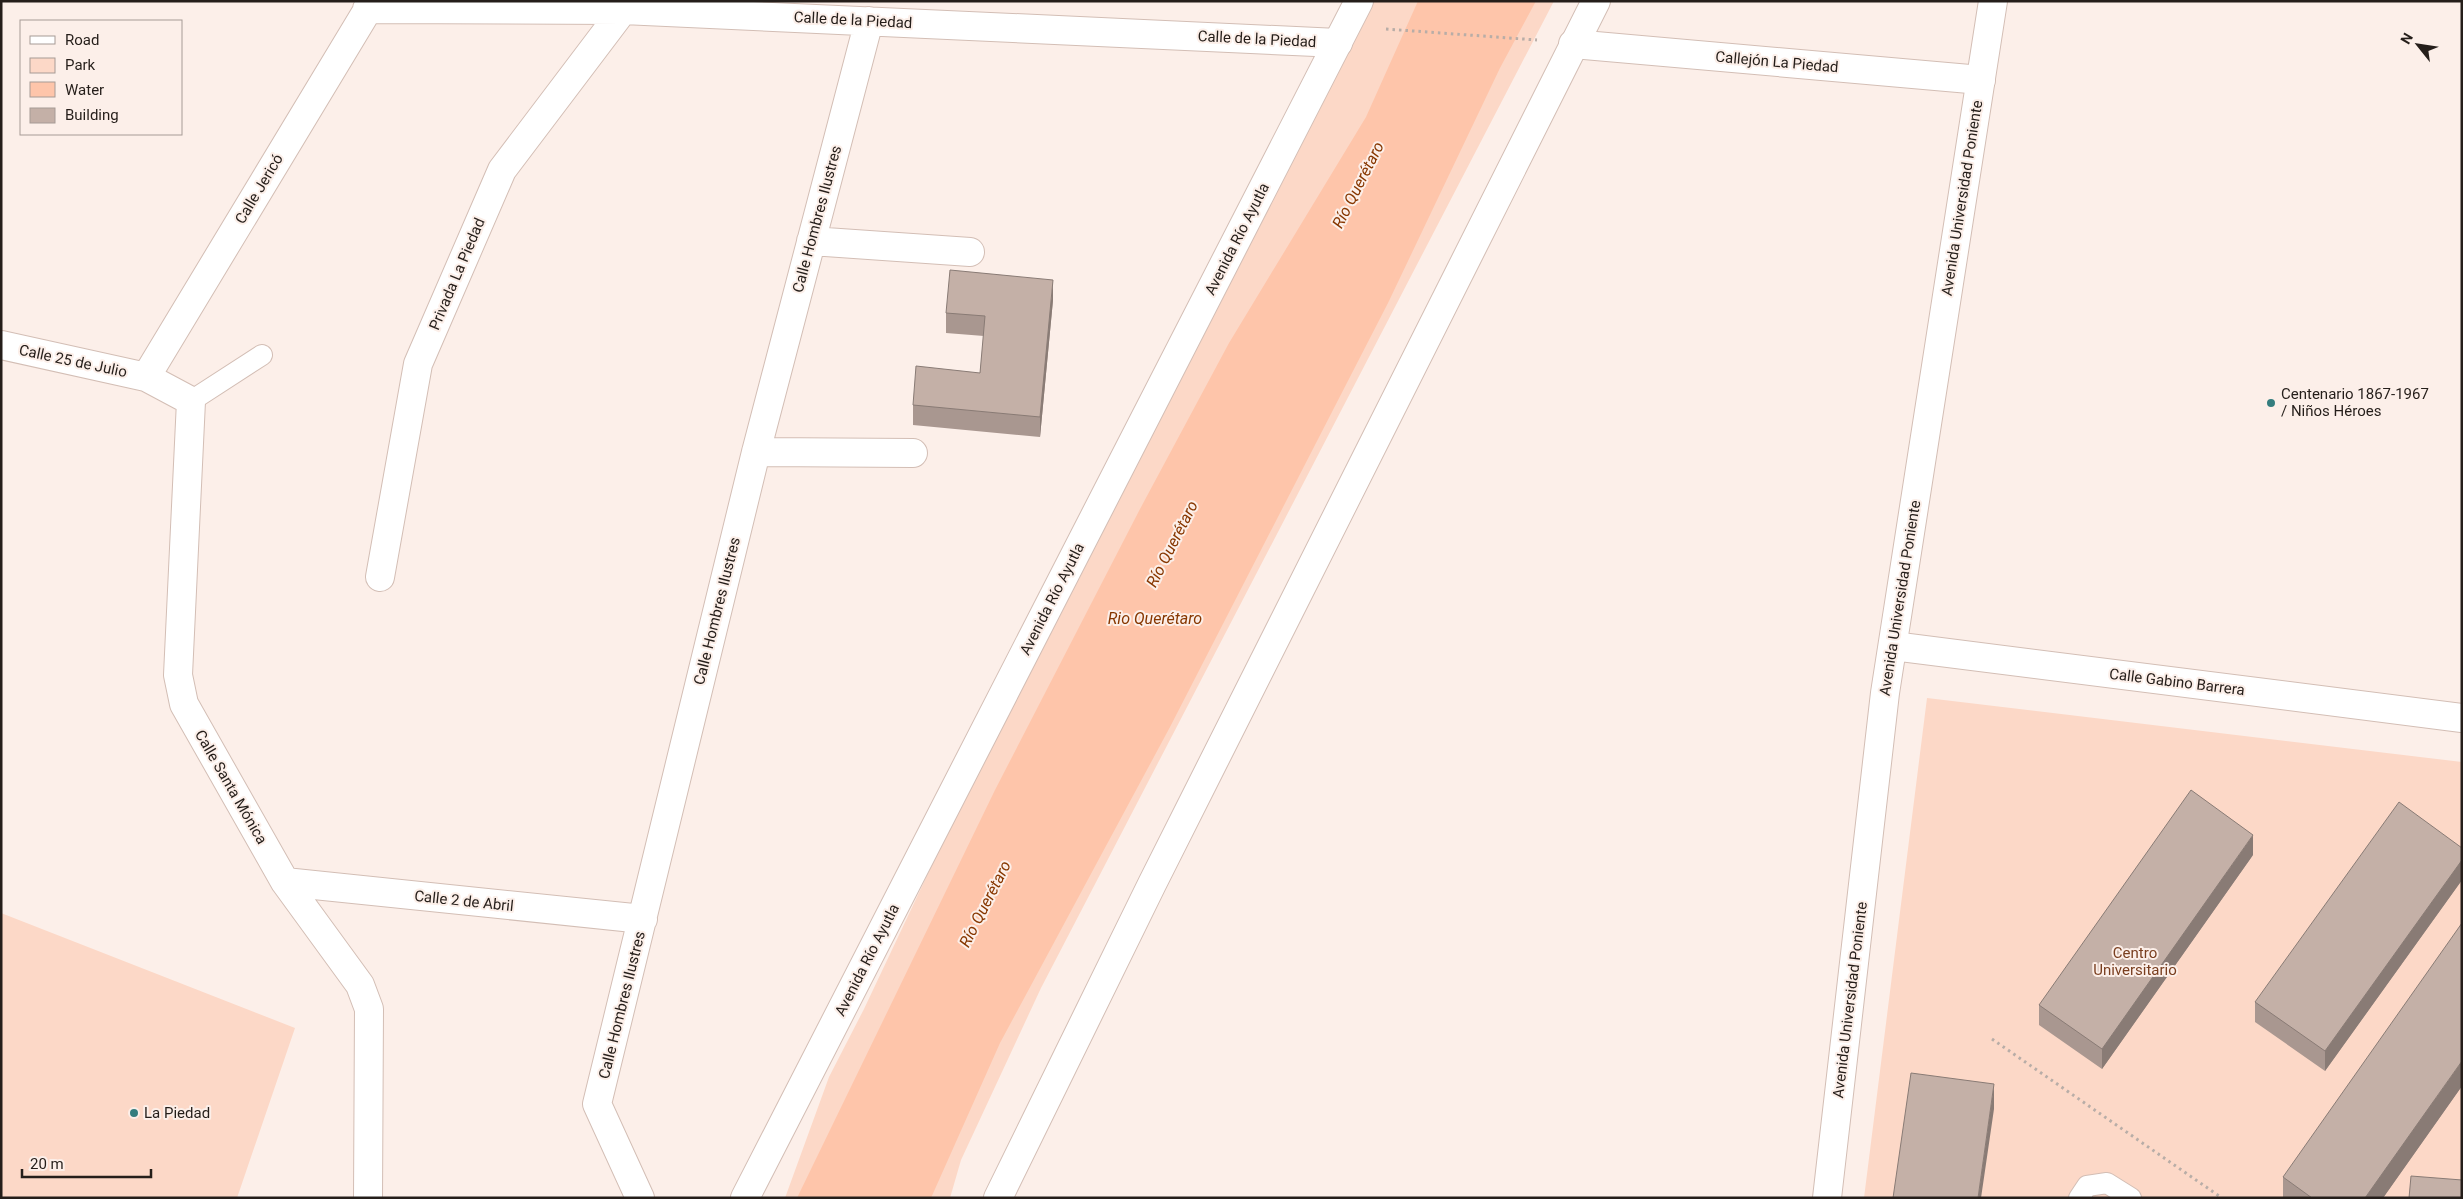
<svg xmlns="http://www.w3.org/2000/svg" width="2463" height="1199" viewBox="0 0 2463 1199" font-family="Roboto,sans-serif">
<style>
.green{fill:#fcd8c7}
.water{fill:#fec5aa}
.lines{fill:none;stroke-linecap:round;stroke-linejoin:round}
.service-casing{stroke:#d3beb5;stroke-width:22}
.minor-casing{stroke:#d3beb5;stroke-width:30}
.tertiary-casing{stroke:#d3beb5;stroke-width:30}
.secondary-casing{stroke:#d3beb5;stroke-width:30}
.path{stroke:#b8ada7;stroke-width:3;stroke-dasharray:2.5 4;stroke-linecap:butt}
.service{stroke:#fff;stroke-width:20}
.minor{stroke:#fff;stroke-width:28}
.tertiary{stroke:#fff;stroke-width:28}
.secondary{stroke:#fff;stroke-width:28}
.wall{fill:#a99790}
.shaded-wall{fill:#897b75}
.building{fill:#c4b0a7;stroke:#897b75}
.poi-dot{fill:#347d7e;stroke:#fcefe9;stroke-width:2}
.labels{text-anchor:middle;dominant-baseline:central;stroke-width:4;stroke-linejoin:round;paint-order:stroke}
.street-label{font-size:15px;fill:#251e1a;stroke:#fcefe9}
.poi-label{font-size:15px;fill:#251e1a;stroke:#fcefe9;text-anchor:start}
.park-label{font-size:15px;fill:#793e1f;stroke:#fcefe9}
.water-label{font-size:16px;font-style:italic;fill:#873700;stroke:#fcefe9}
</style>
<rect width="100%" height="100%" fill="#fcefe9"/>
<path class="green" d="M1364,1H1554L1041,988L961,1160L950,1198H785L829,1077L864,1009L1037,643Z
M1927,698L2462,762V1198H1864Z
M1,913L295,1028L237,1198H1Z"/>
<path class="water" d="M1418,1H1536L1500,68L1388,303L1170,727L1000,1043L931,1198H797L995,790L1140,509L1229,343L1366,117Z"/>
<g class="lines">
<g class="service-casing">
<path id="service" d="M191,401L262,355
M2079,1198L2087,1186L2107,1183L2131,1198"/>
</g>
<g class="minor-casing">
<path id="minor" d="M367,9L623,10L1338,43
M1573,44L1981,80
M811,241L970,252
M1,345L146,377L191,401L178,675L184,704L285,882L360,985L369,1009L368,1198
M146,377L373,1
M756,452L913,453
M380,577L418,364L502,170L623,10
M285,882L643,919
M640,1198L597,1104L756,452L869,21"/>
</g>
<g class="tertiary-casing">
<path id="tertiary" d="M1893,646L2462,718
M1827,1198L1885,693L1993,1"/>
</g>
<g class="secondary-casing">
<path id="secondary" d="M745,1198L1359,1
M998,1198L1152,884L1596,1"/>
</g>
<path class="path" d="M1386,29L1537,40
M1992,1039L2222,1198"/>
<use href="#service" class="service"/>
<use href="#minor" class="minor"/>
<use href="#tertiary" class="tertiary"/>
<use href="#secondary" class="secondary"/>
</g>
<path class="wall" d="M1053,300L1040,437L913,425V405L980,373L984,336L946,333V313Z
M2462,848V880L2325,1071L2255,1022V1002Z
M2253,855L2102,1069L2039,1025V1005Z
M2462,1086L2383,1198H2283V1177Z"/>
<path class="shaded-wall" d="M1053,280V300L1040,437V417Z
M2253,835V855L2102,1069V1049Z
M2462,860V880L2325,1071V1051Z
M2462,1061V1086L2383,1198H2365Z
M1994,1084V1109L1981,1198H1978Z"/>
<path class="building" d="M950,270L1053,280L1040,417L913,405L916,366L980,373L985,316L946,313Z
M2191,790L2253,835L2102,1049L2039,1005Z
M2399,802L2462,848V860L2325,1051L2255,1002Z
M2462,923V1061L2365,1198H2312L2283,1177Z
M1911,1073L1994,1084L1978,1198H1893Z
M2411,1176L2462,1180V1198H2409Z"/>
<g class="poi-dot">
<circle cx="2271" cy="403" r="5"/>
<circle cx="134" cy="1113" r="5"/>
</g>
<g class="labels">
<g class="street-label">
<text transform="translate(853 20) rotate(3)">Calle de la Piedad</text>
<text transform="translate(1257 39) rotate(3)">Calle de la Piedad</text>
<text transform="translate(1777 62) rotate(5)">Callejón La Piedad</text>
<text transform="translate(259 189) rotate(-59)">Calle Jericó</text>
<text transform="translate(1962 198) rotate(-81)">Avenida Universidad Poniente</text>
<text transform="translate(817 219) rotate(-75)">Calle Hombres Ilustres</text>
<text transform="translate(1237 239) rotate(-63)">Avenida Río Ayutla</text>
<text transform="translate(457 274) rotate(-67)">Privada La Piedad</text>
<text transform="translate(73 361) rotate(12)">Calle 25 de Julio</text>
<text transform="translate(1900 598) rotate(-81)">Avenida Universidad Poniente</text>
<text transform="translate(1052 599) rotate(-63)">Avenida Río Ayutla</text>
<text transform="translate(717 611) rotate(-76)">Calle Hombres Ilustres</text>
<text transform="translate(2177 682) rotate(7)">Calle Gabino Barrera</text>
<text transform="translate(231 787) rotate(60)">Calle Santa Mónica</text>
<text transform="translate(464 901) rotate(6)">Calle 2 de Abril</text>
<text transform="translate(867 960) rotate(-63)">Avenida Río Ayutla</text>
<text transform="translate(1850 1000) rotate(-83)">Avenida Universidad Poniente</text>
<text transform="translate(622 1005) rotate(-76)">Calle Hombres Ilustres</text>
</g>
<g class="poi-label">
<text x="2281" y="394">Centenario 1867-1967<tspan x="2281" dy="17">/ Niños Héroes</tspan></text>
<text x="144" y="1113">La Piedad</text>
</g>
<g class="park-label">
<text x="2135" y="953">Centro<tspan x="2135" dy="17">Universitario</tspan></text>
</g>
<g class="water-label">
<text transform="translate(1358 185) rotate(-63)">Río Querétaro</text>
<text transform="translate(1172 544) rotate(-63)">Río Querétaro</text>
<text x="1155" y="618">Rio Querétaro</text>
<text transform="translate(985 904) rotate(-63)">Río Querétaro</text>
</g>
</g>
<rect width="2463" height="1199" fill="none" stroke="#251e1a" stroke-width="5"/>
<rect x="20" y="20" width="162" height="115" fill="#fcefe9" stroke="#a69b96"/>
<rect x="30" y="36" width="25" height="8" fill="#ffffff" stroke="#a69b96"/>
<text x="65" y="45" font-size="15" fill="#251e1a">Road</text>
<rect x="30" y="58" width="25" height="15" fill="#fcd8c7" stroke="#a69b96"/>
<text x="65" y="70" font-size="15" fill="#251e1a">Park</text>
<rect x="30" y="82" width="25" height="15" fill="#fec5aa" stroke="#a69b96"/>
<text x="65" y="95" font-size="15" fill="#251e1a">Water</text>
<rect x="30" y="108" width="25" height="15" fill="#c4b0a7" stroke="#a69b96"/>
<text x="65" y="120" font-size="15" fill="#251e1a">Building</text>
<g transform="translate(2418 45) rotate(300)" stroke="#fcefe9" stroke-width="4" paint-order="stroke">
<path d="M0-4L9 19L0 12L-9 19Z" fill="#251e1a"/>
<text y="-8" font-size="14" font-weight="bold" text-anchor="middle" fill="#251e1a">N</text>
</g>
<path d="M22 1169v8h129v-8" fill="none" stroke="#251e1a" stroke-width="2.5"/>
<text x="30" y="1169" font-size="15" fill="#251e1a" stroke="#fcefe9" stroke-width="4" paint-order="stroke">20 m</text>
</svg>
